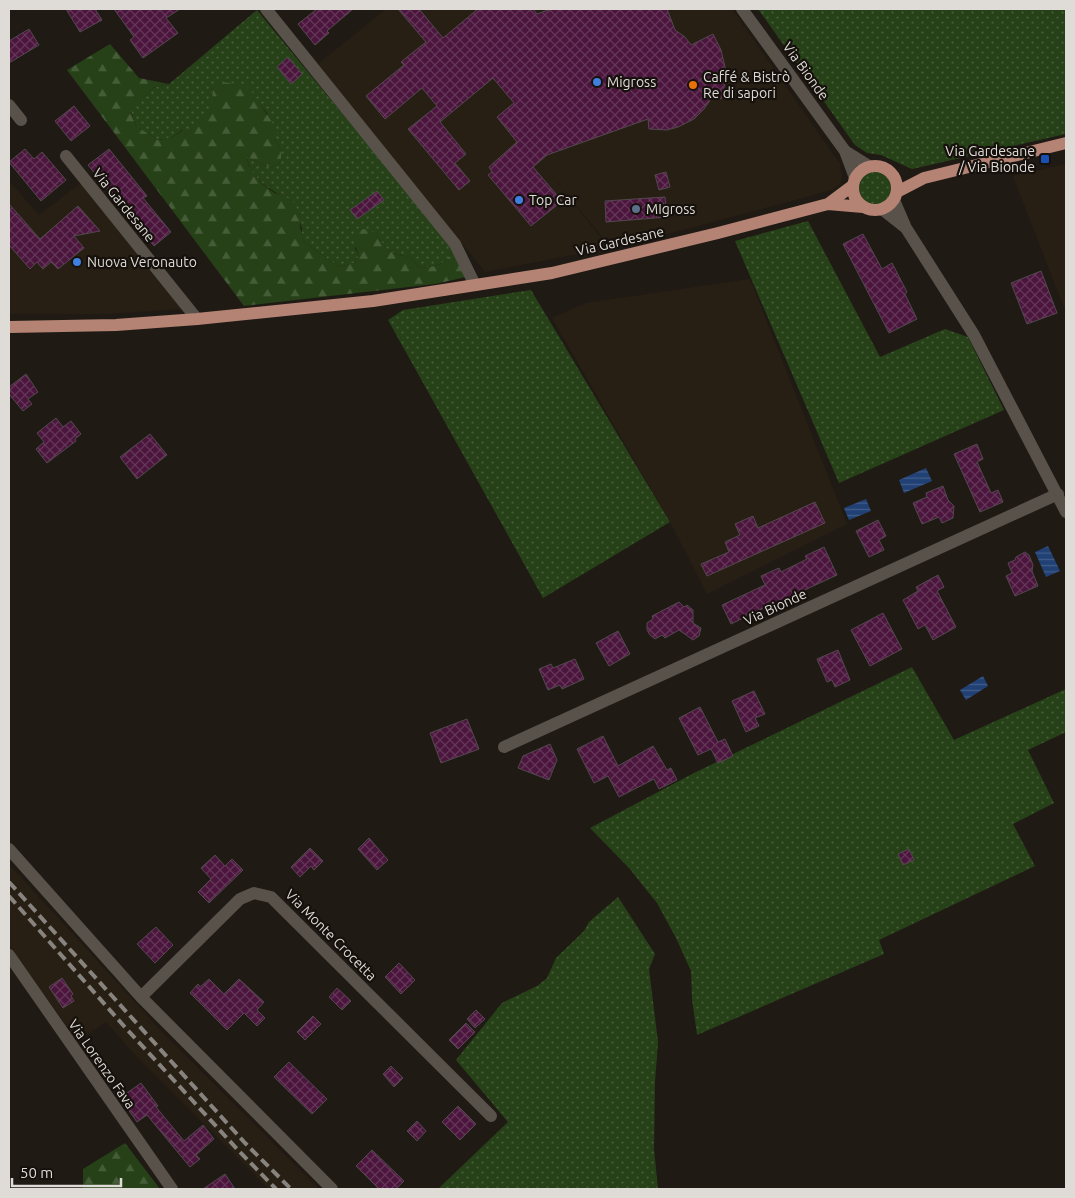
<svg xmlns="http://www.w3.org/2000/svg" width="1075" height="1198" viewBox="0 0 1075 1198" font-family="Ubuntu,sans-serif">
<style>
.built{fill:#281f14}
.grass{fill:url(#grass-dots)}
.forest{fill:url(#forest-firs)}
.water{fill:url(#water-rules)}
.building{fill:url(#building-cross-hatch);stroke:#51494e}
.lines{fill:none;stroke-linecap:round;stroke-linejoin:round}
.minor{stroke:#58524b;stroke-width:12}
.major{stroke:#b48374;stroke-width:12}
.rail{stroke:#87837e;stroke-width:4;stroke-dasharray:10 5;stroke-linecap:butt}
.shop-dot{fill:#3f7fe0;stroke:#16110c;stroke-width:2}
.food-dot{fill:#e8710a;stroke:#16110c;stroke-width:2}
.transit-dot{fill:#1a4fb4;stroke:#16110c;stroke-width:2}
.service-dot{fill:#5c6f8a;stroke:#16110c;stroke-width:2}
.labels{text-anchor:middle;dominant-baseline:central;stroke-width:4.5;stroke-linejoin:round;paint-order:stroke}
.street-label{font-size:14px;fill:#dfdcd8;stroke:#16110c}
.poi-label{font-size:14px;fill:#dfdcd8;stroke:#16110c;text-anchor:start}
</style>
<defs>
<pattern id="grass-dots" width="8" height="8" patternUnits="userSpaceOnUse" patternTransform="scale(1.25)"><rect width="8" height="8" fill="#264117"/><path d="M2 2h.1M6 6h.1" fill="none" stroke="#455c38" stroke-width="1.8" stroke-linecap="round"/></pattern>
<pattern id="forest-firs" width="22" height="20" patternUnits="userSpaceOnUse" patternTransform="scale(1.25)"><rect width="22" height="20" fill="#264117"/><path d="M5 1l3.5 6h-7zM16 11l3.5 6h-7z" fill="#455c38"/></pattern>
<pattern id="water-rules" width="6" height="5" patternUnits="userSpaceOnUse" patternTransform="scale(1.25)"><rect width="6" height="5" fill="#214175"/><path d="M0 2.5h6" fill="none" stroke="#415c88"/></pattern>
<pattern id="building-cross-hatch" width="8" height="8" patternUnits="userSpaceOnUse" patternTransform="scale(1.25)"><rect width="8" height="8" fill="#4b153d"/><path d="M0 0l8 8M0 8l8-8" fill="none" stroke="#643658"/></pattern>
</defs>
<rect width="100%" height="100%" fill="#201a15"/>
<path class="built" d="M386,9H732L840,164L842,177L841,183L832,190L612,249L546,168L609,248L485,272L318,64Z
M1066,164V313L1013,176Z
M9,181L39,215L81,183L183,309L107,314H9Z
M750,279L847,524L707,594L670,522L552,318L586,303Z
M9,864L164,1034L319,1189H269L139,1059L106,1022L77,1041L9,944Z"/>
<path class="grass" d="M758,9H1066V134L912,169L881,155L867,153L855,145Z
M257,10L453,248C446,266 437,266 420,268L410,257C389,254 386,250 376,233L355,248L359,256L354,263L339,267L304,242L301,236L302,228L292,201C273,192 250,180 247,157L271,168L281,161V150L275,139L267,113L255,99L253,94L213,88C212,94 213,102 211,108C207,118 195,131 185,134L182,130L171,138L158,140L136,126L131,111C138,106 148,91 153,88C158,86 164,85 169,84Z
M859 188a17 17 0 1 1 34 0a17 17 0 1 1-34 0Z
M808,221L880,357L945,329L968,337L1004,410L839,483L735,241Z
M531,290L670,522L543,598L388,320L403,310Z
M912,667L954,740L1066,689V732L1028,750L1054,803L1013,824L1035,866L879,940L884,954L697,1035L692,999L691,971L676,938L657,903L629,868L590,828L694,773Z
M618,897L655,954L649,969L658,1042L655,1082L654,1149L658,1189H438L508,1122L456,1060L502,1003L537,986L547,978L556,958L584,931L589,922Z"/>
<path class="forest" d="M110,44L139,78L169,84C164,85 158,86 153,88C148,91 138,106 131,112L136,126L158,140L171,138L183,130L185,134C195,130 210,115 211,105C213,96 212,89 215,81L237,84L249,87C258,103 269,116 278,132L275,139L281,150V161L271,168L247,157C248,171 263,186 275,193C280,195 288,197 292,201C303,213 298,230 304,242L339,267L354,263L359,256C355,247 354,240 358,231L364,229L376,233C386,250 389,254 410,257L420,268C437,266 446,266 453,248L475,275L435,284L244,306L67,70Z
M125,1143L160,1189H83V1169Z"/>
<path class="water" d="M926,468L932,481L904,493L899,480Z
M866,499L871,511L849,520L844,508Z
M1048,546L1060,571L1046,577L1035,552Z
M983,676L988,686L966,700L960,690Z"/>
<path class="building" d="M66,9H95L102,20L80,32Z
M114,9H180L166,18L178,33L143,58L130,40L134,37Z
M317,9H353L327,31L329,33L315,45L298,24Z
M398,9H419L443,38L478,9H533L537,14L551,9H667L675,30L685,37L691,45L713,34L721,50L725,67V83L721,99L713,96L704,109L694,119L678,127L667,130L649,129L648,119L547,155L533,167L562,201L531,226L488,175L492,172L489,167L517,142L497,117L514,103L493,78L440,122L466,154L455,163L470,181L459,190L408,129L437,106L422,88L385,119L366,96L404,65L401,62L426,42Z
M29,29L39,45L9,63V41Z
M288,57L302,74L291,84L277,67Z
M74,106L90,126L71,141L55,121Z
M25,149L34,159L42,152L66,180L41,201L9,162Z
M109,149L147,196L143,198L171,232L154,246L88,165Z
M666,172L670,187L659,190L655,175Z
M377,191L384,200L357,219L350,210Z
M665,197L667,217L606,222L605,201Z
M9,204L40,239L78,206L100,231L74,236L84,248L58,269L51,262L43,269L37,262L30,269L9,245Z
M863,234L882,269L892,263L907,292L905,294L917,319L889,333L843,244Z
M1041,271L1057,313L1027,324L1011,283Z
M26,374L38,392L28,399L32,404L23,411L9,394V387Z
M56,418L63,427L71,421L81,434L75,439L76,441L47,463L36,449L44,442L37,433Z
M150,434L167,455L137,479L120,457Z
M977,444L983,459L977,462L991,493L998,490L1003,502L980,512L954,454Z
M943,486L948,500L954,506L953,518L942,523L939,517L922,524L913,503L927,497L926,493Z
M815,502L825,523L707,576L701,564L729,552L725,542L740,535L735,524L753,516L758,528Z
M878,520L886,536L879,540L884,550L869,557L856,531Z
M824,547L837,575L796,594L797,596L776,606L774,603L731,624L722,605L765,585L761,576L779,568L781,572L807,559L805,556Z
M1025,552L1029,555L1033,565L1032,571L1038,586L1015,596L1006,576L1012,573L1008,563L1015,560L1016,557Z
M938,575L944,587L937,591L956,627L933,640L925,625L918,629L903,600L918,591L916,587Z
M679,602L684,607L687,605L693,610V623L701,628L699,636L693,640L679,630L665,638L662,635L655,639L650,635L647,630V623L653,619L652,616Z
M883,613L902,649L870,666L851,630Z
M618,631L630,654L609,666L596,643Z
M838,650L850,680L835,687L832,680L827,682L817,659Z
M575,659L584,679L562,689L560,685L548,690L539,669L551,664L553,668Z
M754,691L765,714L755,718L759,726L746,732L732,701Z
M700,707L718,742L725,739L733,756L718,763L711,749L698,755L679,718Z
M467,719L479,749L441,763L430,733Z
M603,736L618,766L653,746L667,770L671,768L677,780L659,789L654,779L619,797L608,776L594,783L577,749Z
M550,744L557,760L549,780L518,768L523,756Z
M369,838L388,860L377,870L358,849Z
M310,848L323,861L314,870L311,866L300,877L291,867Z
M909,849L914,860L903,865L898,854Z
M215,855L225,866L232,859L243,870L209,903L198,892L211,879L201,868Z
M156,927L173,945L155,963L137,944Z
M399,963L415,980L401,994L385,977Z
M62,978L73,994L71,996L74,1001L63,1008L49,987Z
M209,979L224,994L239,979L264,1002L257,1010L265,1018L257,1026L244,1013L227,1030L190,993L198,984L200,987Z
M337,988L351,1001L342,1010L329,997Z
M476,1010L485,1019L475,1028L467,1019Z
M313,1016L321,1024L305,1040L297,1032Z
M466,1023L475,1032L458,1049L449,1040Z
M289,1062L327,1099L312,1114L274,1077Z
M391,1066L403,1078L394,1087L383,1074Z
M141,1083L158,1106L156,1107L184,1141L203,1125L214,1139L196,1155L200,1159L190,1167L147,1115L137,1122L120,1098Z
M458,1106L476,1124L460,1140L442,1122Z
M417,1121L426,1131L417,1141L407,1131Z
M372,1150L404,1181L396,1189H379L356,1166Z
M225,1174L235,1189H203Z"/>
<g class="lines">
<path class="minor" d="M266,9L455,244L475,285
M742,9L845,151L855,178
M9,105L21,120
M845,151L869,166
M66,156L197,319
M894,200L906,228L974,335L1066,512
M882,209L906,228
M504,747L1058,494
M9,849L141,997L332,1189
M9,955L172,1189
M141,997L240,899L254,893L271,897L491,1116"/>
<path class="major" d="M853 188a22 22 0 1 1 44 0a22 22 0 1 1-44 0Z
M897,192L924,178L1066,143
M828,204L852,186
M9,327L116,325L197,319L373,301L552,273L718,233L828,204L863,207"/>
<path class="rail" d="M9,882L245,1143L291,1189
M9,896L123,1025L238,1150L276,1189"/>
</g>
<g class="shop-dot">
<circle cx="597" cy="82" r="5"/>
<circle cx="519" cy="200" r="5"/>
<circle cx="77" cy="262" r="5"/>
</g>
<circle class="food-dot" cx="693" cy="85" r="5"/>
<rect class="transit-dot" x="1040" y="154" width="10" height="10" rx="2.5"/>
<circle class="service-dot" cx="636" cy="209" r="5"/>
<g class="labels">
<g class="street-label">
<text transform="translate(806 71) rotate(54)">Via Bionde</text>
<text transform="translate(124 205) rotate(51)">Via Gardesane</text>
<text transform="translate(620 241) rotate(-13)">Via Gardesane</text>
<text transform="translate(775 607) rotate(-25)">Via Bionde</text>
<text transform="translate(331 935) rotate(45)">Via Monte Crocetta</text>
<text transform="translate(102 1064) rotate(55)">Via Lorenzo Fava</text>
</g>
<g class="poi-label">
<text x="703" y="77">Caffé &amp; Bistrò<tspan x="703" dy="16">Re di sapori</tspan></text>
<text x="607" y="82">Migross</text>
<text x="1035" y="151" text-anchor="end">Via Gardesane<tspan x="1035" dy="16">/ Via Bionde</tspan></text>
<text x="529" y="200">Top Car</text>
<text x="646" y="209">MIgross</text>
<text x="87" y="262">Nuova Veronauto</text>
</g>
</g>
<rect width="1075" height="1198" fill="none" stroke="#dfdcd8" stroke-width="20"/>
<path d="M12 1178v8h109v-8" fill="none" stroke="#dfdcd8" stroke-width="2.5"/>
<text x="20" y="1178" font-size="15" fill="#dfdcd8" stroke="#16110c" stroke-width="4" paint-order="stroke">50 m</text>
</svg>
